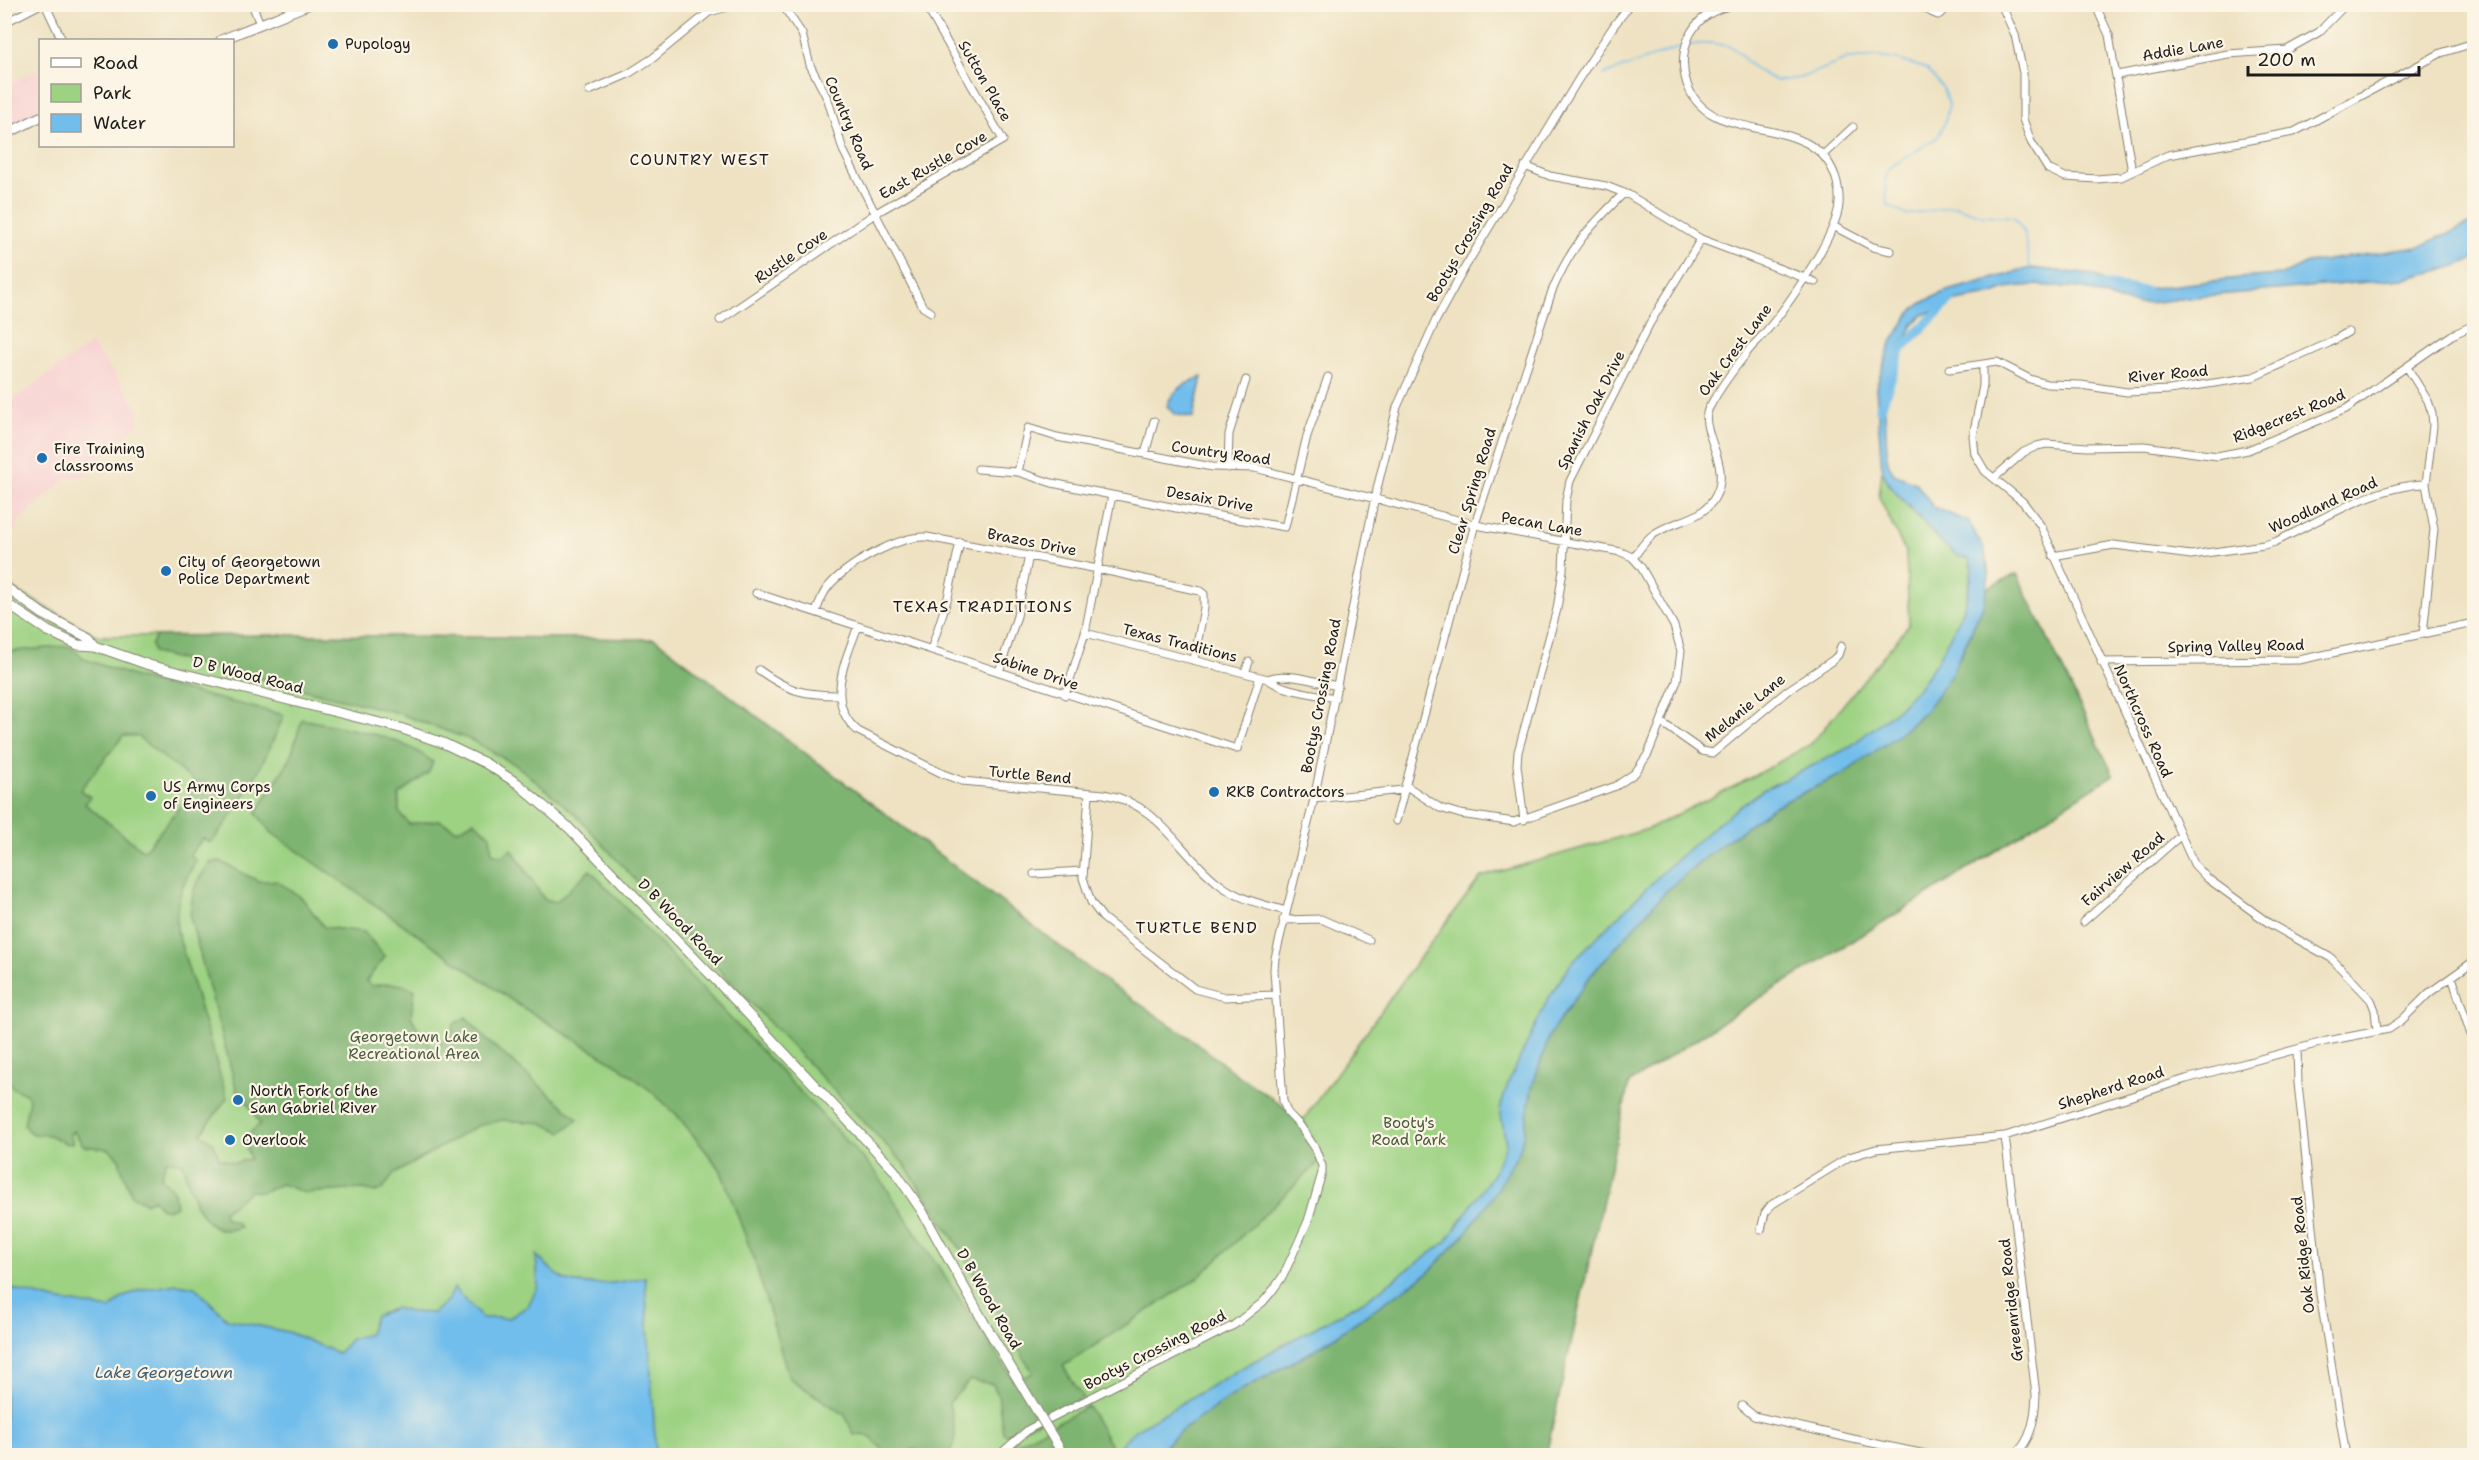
<svg xmlns="http://www.w3.org/2000/svg" width="2479" height="1460" viewBox="0 0 2479 1460" font-family="'Shantell Sans',sans-serif">
<style>
.built{fill:#f7cfd1}
.green{fill:#9dd283;stroke:#5c7750;stroke-width:1.5}
.forest{fill:#7eb471;stroke:#4d6846;stroke-width:1.5;fill-rule:evenodd}
.water{fill:#71bdeb;stroke:#466c84;stroke-width:1.5}
.lines{fill:none;stroke-linecap:round;stroke-linejoin:round}
.stream{stroke:#71bdeb;stroke-width:1.5}
.river{stroke:#71bdeb;stroke-width:10}
.minor-casing{stroke:#857f6f;stroke-width:9}
.major-casing{stroke:#857f6f;stroke-width:11}
.minor{stroke:#fff;stroke-width:7}
.major{stroke:#fff;stroke-width:9}
.major-bridge-casing{stroke:#857f6f;stroke-width:11;stroke-linecap:butt}
.major-bridge{stroke:#fff;stroke-width:9}
.poi-dot{fill:#1f6fb2;stroke:#fcf5e5;stroke-width:2}
.labels{text-anchor:middle;dominant-baseline:central;stroke-width:4.5;stroke-linejoin:round;paint-order:stroke}
.poi-label{font-size:15px;fill:#1c1c1c;stroke:#fcf5e5;text-anchor:start}
.street-label{font-size:15px;fill:#1c1c1c;stroke:#fcf5e5}
.park-label{font-size:15px;fill:#495c40;stroke:#fcf5e5}
.neighbourhood-label{font-size:16px;letter-spacing:1.5px;fill:#1c1c1c;stroke:#fcf5e5}
.water-label{font-size:16px;font-style:italic;fill:#3e5c6f;stroke:#fcf5e5}
</style>
<rect width="100%" height="100%" fill="#fcf5e5"/>
<filter id="ink" filterUnits="userSpaceOnUse"><feTurbulence type="fractalNoise" baseFrequency=".0167" numOctaves="2"/><feDisplacementMap in="SourceGraphic" scale="12" xChannelSelector="R" yChannelSelector="G"/><feConvolveMatrix kernelMatrix="1 2 1 2 8 2 1 2 1" color-interpolation-filters="sRGB"/></filter>
<filter id="wash" filterUnits="userSpaceOnUse"><feTurbulence type="fractalNoise" baseFrequency=".008" numOctaves="4" result="noise"/><feDisplacementMap in="SourceGraphic" scale="24" xChannelSelector="R" yChannelSelector="G"/><feGaussianBlur stdDeviation="1.35" result="paint"/><feColorMatrix in="noise" values="0 0 0 0 0 0 0 0 0 0 0 0 0 0 0 0 0 1.4 0 .05"/><feComposite in="paint" operator="in"/></filter>
<g filter="url(#wash)">
<rect width="100%" height="100%" fill="#eee2c2"/>
<path class="built" d="M40,69V118L4,136V86Z
M92,343L139,410L138,424L84,476L67,478L16,523L19,526L5,539V405Z"/>
<path class="green" d="M1882,470L1889,485L1944,545L1969,558L1972,567L1967,597L2017,574L2113,775L1930,893L1745,1007L1629,1083L1546,1455H5L4,581L15,590L98,636L301,635L655,639L1104,980L1193,1040L1232,1071L1303,1120L1420,957L1481,877L1648,829L1741,783L1811,744L1909,625L1906,554L1879,497Z"/>
<path class="forest" d="M2017,574L2113,775L1930,893L1745,1007L1629,1083L1546,1455L1154,1456L1181,1431L1236,1393L1313,1351L1428,1273L1465,1234L1490,1200L1519,1152L1525,1129L1532,1087L1550,1034L1591,975L1666,891L1718,847L1775,806L1843,774L1898,735L1927,709L1961,655L1985,601L1987,588Z
M301,635L655,639L1104,980L1193,1040L1232,1071L1303,1120L1322,1159L1198,1278L1063,1366L1083,1398L1011,1435L1003,1433L998,1395L993,1384L970,1380L949,1403C952,1420 962,1443 946,1455H935L913,1450C894,1460 882,1452 870,1436L854,1435L845,1415L789,1378L754,1259L720,1169L676,1114L651,1091L619,1066L517,1004L272,833L256,813L290,759L302,719C346,729 397,733 433,762L429,772L399,795V812L409,824L439,820L457,830L474,821L490,835L492,853L502,856L512,849L544,899L556,902L590,870L875,1171L1014,1381L1033,1373L959,1247L904,1164L670,918L575,814L516,765L471,740L395,712L154,653L151,645L156,636Z
M68,646L87,660L147,681L284,715C266,760 242,805 211,843L203,838L190,855L196,861C181,885 175,902 177,931L227,1098L201,1134L214,1143L219,1158L234,1163L250,1159L244,1138L260,1124C252,1112 248,1098 237,1091L190,917C192,891 194,884 210,863L220,861L258,881H277L302,898L324,927L364,932L385,957L366,981L372,986C389,983 400,982 415,990L411,1016L425,1042L435,1047L450,1035L454,1024L466,1017L486,1039L578,1119L562,1132L541,1123L502,1120L477,1126L394,1174L383,1189L376,1192L363,1189L305,1193L282,1184L262,1192L250,1191L223,1212L225,1218L237,1223L240,1227C202,1243 189,1189 183,1163L166,1160L161,1177L174,1192L176,1206L168,1210L160,1208L154,1199L145,1203L132,1196L120,1165V1160L109,1149L84,1146L73,1131L70,1134L73,1143L67,1144L49,1135L33,1134L28,1131L24,1125L29,1100L27,1095L13,1088L5,1076V652ZM123,736H137L198,785L144,851L85,804L90,797L80,790Z
M1088,1406L1113,1450L1110,1455L1005,1456L1016,1444Z"/>
<path class="water" d="M2474,222V259L2453,267L2403,279L2205,296L2140,304L2119,301L2082,288L2034,285L2012,287L1990,295L1956,301L1923,315L1913,325L1903,343L1893,362L1884,388L1887,455L1888,463L1894,474L1916,483L1933,507L1969,522L1984,548L1989,574L1985,601L1952,673L1927,709L1898,735L1843,774L1775,806L1718,847L1666,891L1591,975L1550,1034L1532,1087L1525,1129L1519,1152L1490,1200L1465,1234L1428,1273L1313,1351L1236,1393L1181,1431L1154,1455H1110L1135,1430L1247,1365L1367,1299L1446,1242L1493,1174L1506,1144L1500,1109L1508,1083L1548,999L1572,962L1666,869L1719,822L1763,790L1848,748L1899,708L1918,688L1936,663L1963,611L1971,580L1972,567L1968,558L1960,557L1944,545L1889,485L1882,470L1876,387L1891,343L1910,313L1922,303L1944,292L2031,268L2094,275L2107,283L2126,291L2239,278L2283,275L2307,263L2418,247Z
M1202,377L1193,418L1174,414L1167,406C1172,390 1187,382 1202,377Z
M536,1255C544,1262 555,1275 565,1280C585,1288 625,1282 645,1277L656,1455H5V1287L55,1300L110,1309L122,1298L139,1290L177,1284L195,1287L227,1319L288,1332L338,1353L351,1339L369,1334L375,1316L396,1308L410,1312L433,1313L449,1299L454,1288L482,1318H509L528,1306L538,1286Z"/>
<g class="lines">
<path class="stream" d="M1688,45L1712,43L1732,47L1755,69L1776,81L1800,78L1848,59L1878,57L1898,60L1927,69L1942,87L1949,104L1945,122L1938,137L1889,168L1885,181L1887,205L1907,215L1955,206L1982,215L2014,217L2024,232L2030,268
M1603,75L1683,46"/>
<path class="river" d="M2103,285L2147,292
M1880,409L1901,349L1955,295"/>
</g>
</g>
<g filter="url(#ink)">
<g class="lines">
<g class="minor-casing">
<path id="minor" d="M45,4L62,40
M252,4L260,24
M782,4L802,34L810,65L828,100L843,150L923,307L931,312
M1918,4L1931,12
M1929,4L1931,12L1938,15L1943,12L1945,4
M2001,4L2015,35L2023,73V119L2031,142L2048,169L2065,177L2097,179L2121,177L2168,155L2294,132L2441,53L2474,43
M2095,4L2109,35L2132,172
M928,9L936,4
M4,23L41,4
M2117,75L2228,54L2287,50L2319,32L2346,4
M589,91L628,74L653,58L709,12L739,4
M1823,155L1853,127
M1525,166L1550,176L1606,186L1629,195L1701,239L1815,282
M1833,226L1873,247L1891,251
M720,320L876,213L1003,140L925,4
M1983,365V386L1973,436L1975,454L1985,471L2023,502L2041,526L2194,864L2207,878L2270,924L2331,958L2371,1000L2375,1010L2377,1031
M2407,367L2428,401L2432,413L2433,426L2426,484L2434,529L2423,634
M1949,369L1997,362L2030,379L2047,384L2081,385L2127,392L2169,390L2253,377L2329,343L2348,332
M1145,454L1154,421
M1228,468L1229,434L1246,380
M978,469L1018,472L1052,483L1196,512L1285,527L1307,436L1328,377
M1018,472L1028,428L1057,437L1212,467L1255,468L1481,526L1621,552L1632,557L1641,567L1674,626L1681,651L1677,681L1648,754L1635,773L1616,786L1514,822L1460,814L1440,808L1405,785
M1994,478L2024,452L2037,446L2046,444L2087,447L2144,446L2217,456L2248,450L2346,409L2452,335L2474,325
M2053,556L2114,545L2191,555L2264,545L2275,542C2320,521 2375,485 2426,484
M1633,558C1640,549 1645,540 1654,534C1674,520 1702,521 1715,497C1734,463 1695,429 1710,406C1720,388 1733,370 1746,354C1750,347 1756,343 1761,337C1784,312 1826,250 1836,218C1840,207 1840,194 1837,182C1817,106 1710,151 1687,84C1682,69 1682,54 1688,39C1696,18 1715,8 1737,4
M756,593L1237,749L1260,677
M816,612C819,603 822,594 828,587C846,565 899,535 927,537L1098,569L1200,591L1204,594V608L1194,660
M858,626C846,659 824,703 858,731L943,774L962,781L1104,794C1160,804 1177,851 1218,883C1237,899 1262,904 1286,911
M1085,633L1268,679C1282,691 1317,694 1335,698
M931,650L948,597L960,542
M2101,662L2299,660L2474,623
M759,670C788,691 803,695 839,695
M999,672L1017,616L1029,555
M1245,673L1249,662
M1268,679C1287,671 1318,683 1338,686
M1065,695L1085,633L1112,495
M1661,722L1702,751L1713,753L1787,691L1833,660L1838,655L1841,646
M1089,794L1083,878L1091,902L1103,918L1195,989L1225,997L1275,995
M1314,799L1403,790
M1524,820L1517,765L1518,752L1557,609L1563,570L1566,500L1570,481L1650,323L1701,239
M1396,821L1475,524L1552,291C1572,244 1589,228 1624,193
M1034,874L1082,871
M1283,920L1321,919L1369,940
M2083,922L2180,836
M2452,977L2474,1044
M2297,1049L2298,1083L2320,1294L2346,1456
M2005,1136L2036,1395C2035,1417 2032,1442 2013,1456
M1761,1230L1765,1213L1771,1205L1849,1157L1876,1149L2005,1136L2186,1079L2327,1041L2389,1029L2402,1020L2429,993L2474,961
M1742,1406L1754,1416L1853,1439L1935,1456
M998,1456L1029,1429L1234,1325L1263,1302L1273,1290L1283,1276L1308,1221L1322,1173V1166L1315,1148L1301,1127L1287,1112L1283,1101L1274,970L1275,958L1314,799L1375,497L1397,407L1436,320L1464,269L1578,80L1615,24L1631,4"/>
</g>
<g class="major-casing">
<path id="major" d="M221,40L310,4
M4,135L40,117
M4,586L43,614L89,638L95,646
M4,602L48,631L78,645L95,646L149,665L400,728L443,743L485,763L517,783L568,827L732,997L894,1170L922,1211L983,1321"/>
</g>
<use href="#minor" class="minor"/>
<use href="#major" class="major"/>
<g class="major-bridge-casing">
<path id="major-bridge" d="M983,1321L1064,1456"/>
</g>
<use href="#major-bridge" class="major-bridge"/>
</g>
</g>
<g class="poi-dot">
<circle cx="333" cy="44" r="6"/>
<circle cx="42" cy="458" r="6"/>
<circle cx="166" cy="571" r="6"/>
<circle cx="1214" cy="792" r="6"/>
<circle cx="151" cy="796" r="6"/>
<circle cx="238" cy="1100" r="6"/>
<circle cx="230" cy="1140" r="6"/>
</g>
<g class="labels">
<g class="poi-label">
<text x="345" y="44">Pupology</text>
<text x="54" y="449">Fire Training<tspan x="54" dy="17">classrooms</tspan></text>
<text x="178" y="562">City of Georgetown<tspan x="178" dy="17">Police Department</tspan></text>
<text x="163" y="787">US Army Corps<tspan x="163" dy="17">of Engineers</tspan></text>
<text x="1226" y="792">RKB Contractors</text>
<text x="250" y="1091">North Fork of the<tspan x="250" dy="17">San Gabriel River</tspan></text>
<text x="242" y="1140">Overlook</text>
</g>
<g class="street-label">
<text transform="translate(2183 49) rotate(-10)">Addie Lane</text>
<text transform="translate(985 81) rotate(60)">Sutton Place</text>
<text transform="translate(849 123) rotate(67)">Country Road</text>
<text transform="translate(933 165) rotate(-30)">East Rustle Cove</text>
<text transform="translate(1470 233) rotate(-60)">Bootys Crossing Road</text>
<text transform="translate(791 256) rotate(-34)">Rustle Cove</text>
<text transform="translate(1735 350) rotate(-53)">Oak Crest Lane</text>
<text transform="translate(2168 374) rotate(-5)">River Road</text>
<text transform="translate(1591 410) rotate(-63)">Spanish Oak Drive</text>
<text transform="translate(2289 416) rotate(-22)">Ridgecrest Road</text>
<text transform="translate(1221 453) rotate(8)">Country Road</text>
<text transform="translate(1472 491) rotate(-73)">Clear Spring Road</text>
<text transform="translate(1210 499) rotate(10)">Desaix Drive</text>
<text transform="translate(2323 505) rotate(-24)">Woodland Road</text>
<text transform="translate(1542 524) rotate(10)">Pecan Lane</text>
<text transform="translate(1032 542) rotate(11)">Brazos Drive</text>
<text transform="translate(1180 643) rotate(14)">Texas Traditions</text>
<text transform="translate(2236 646) rotate(-1)">Spring Valley Road</text>
<text transform="translate(1036 671) rotate(19)">Sabine Drive</text>
<text transform="translate(248 675) rotate(14)">D B Wood Road</text>
<text transform="translate(1321 696) rotate(-79)">Bootys Crossing Road</text>
<text transform="translate(1745 708) rotate(-39)">Melanie Lane</text>
<text transform="translate(2143 721) rotate(66)">Northcross Road</text>
<text transform="translate(1030 775) rotate(5)">Turtle Bend</text>
<text transform="translate(2123 869) rotate(-41)">Fairview Road</text>
<text transform="translate(680 922) rotate(46)">D B Wood Road</text>
<text transform="translate(2111 1088) rotate(-18)">Shepherd Road</text>
<text transform="translate(2303 1255) rotate(-96)">Oak Ridge Road</text>
<text transform="translate(989 1299) rotate(60)">D B Wood Road</text>
<text transform="translate(2011 1300) rotate(-96)">Greenridge Road</text>
<text transform="translate(1155 1350) rotate(-27)">Bootys Crossing Road</text>
</g>
<g class="park-label">
<text x="414" y="1037">Georgetown Lake<tspan x="414" dy="17">Recreational Area</tspan></text>
<text x="1409" y="1123">Booty's<tspan x="1409" dy="17">Road Park</tspan></text>
</g>
<g class="neighbourhood-label">
<text x="700" y="159">COUNTRY WEST</text>
<text x="983" y="606">TEXAS TRADITIONS</text>
<text x="1197" y="927">TURTLE BEND</text>
</g>
<g class="water-label">
<text x="164" y="1372">Lake Georgetown</text>
</g>
</g>
<rect width="2479" height="1460" fill="none" stroke="#fcf5e5" stroke-width="24"/>
<rect x="39" y="39" width="195" height="108" fill="#fcf5e5" stroke="#a29e95" stroke-width="1.5"/>
<rect x="51" y="58" width="30" height="9" fill="#ffffff" stroke="#a29e95" stroke-width="1.5"/>
<text x="93" y="69" font-size="18" fill="#1c1c1c">Road</text>
<rect x="51" y="84" width="30" height="18" fill="#9dd283" stroke="#a29e95" stroke-width="1.5"/>
<text x="93" y="99" font-size="18" fill="#1c1c1c">Park</text>
<rect x="51" y="114" width="30" height="18" fill="#71bdeb" stroke="#a29e95" stroke-width="1.5"/>
<text x="93" y="129" font-size="18" fill="#1c1c1c">Water</text>
<path d="M2248 66v9h171v-9" fill="none" stroke="#1c1c1c" stroke-width="3"/>
<text x="2257" y="66" font-size="18" fill="#1c1c1c" stroke="#fcf5e5" stroke-width="4.5" paint-order="stroke">200 m</text>
</svg>
